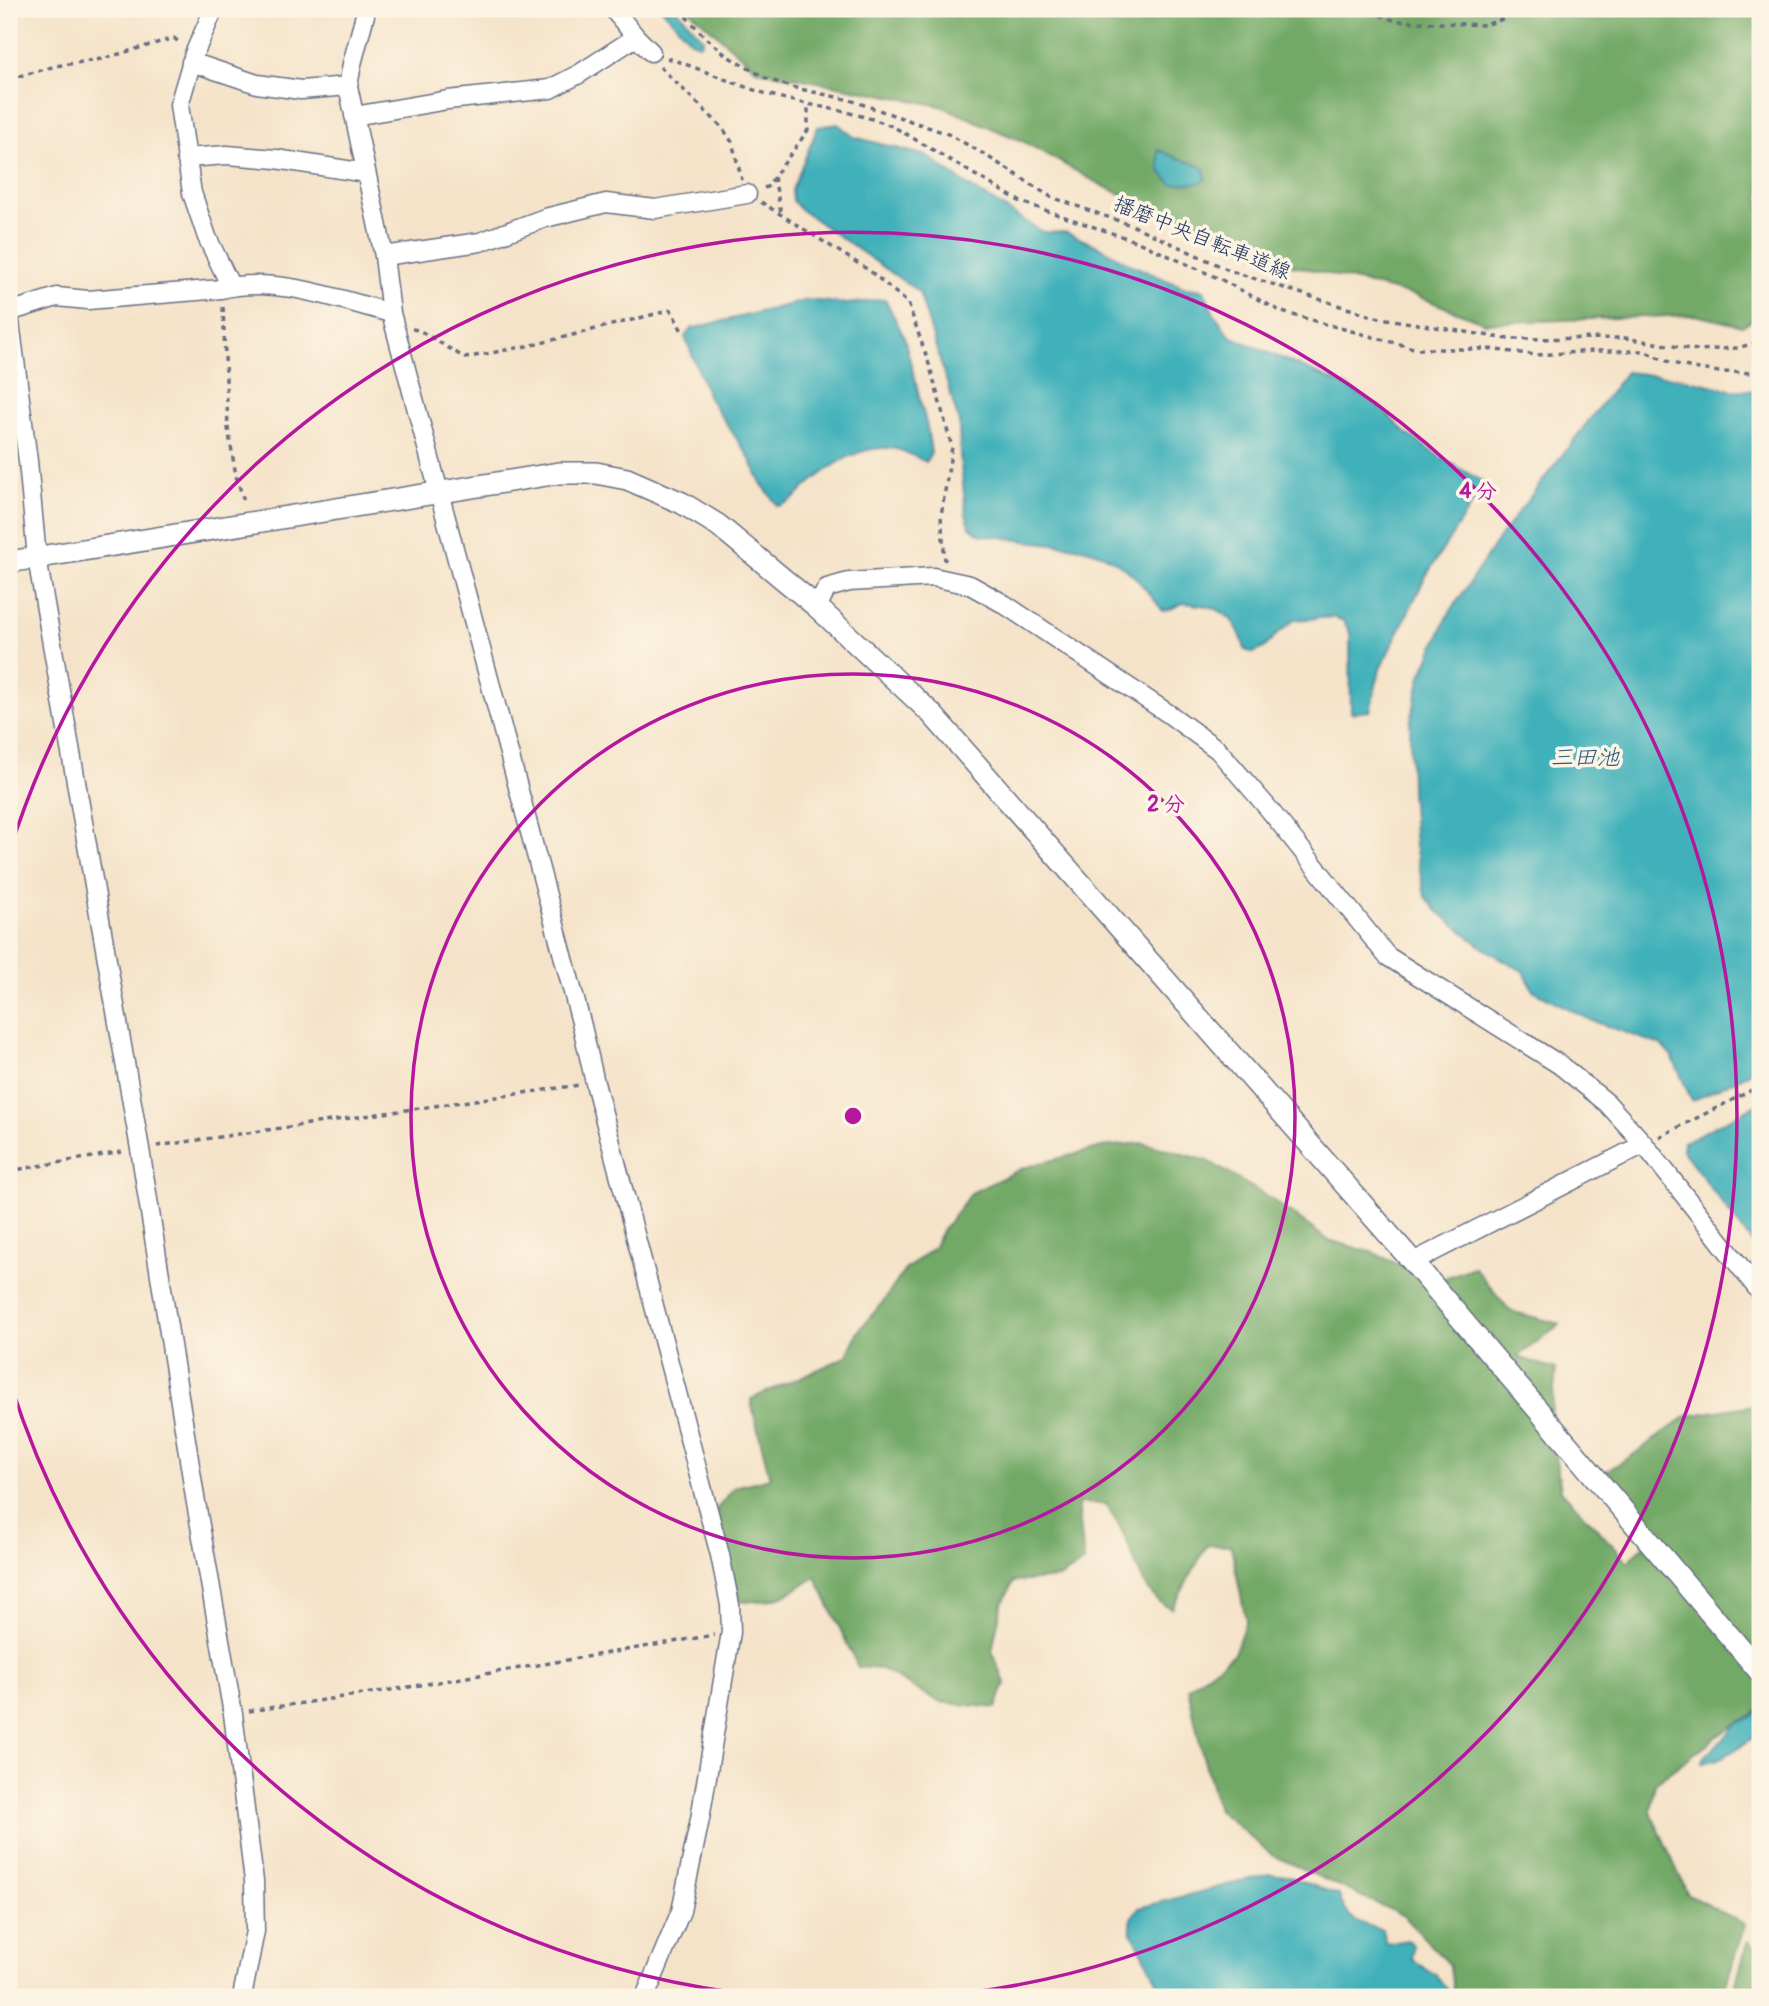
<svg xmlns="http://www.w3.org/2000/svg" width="1769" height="2006" viewBox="0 0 1769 2006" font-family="Pangolin,'Klee One',sans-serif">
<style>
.forest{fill:#72a966;stroke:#466c62;stroke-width:2}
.water{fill:#41b1ba;stroke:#2e708c;stroke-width:2}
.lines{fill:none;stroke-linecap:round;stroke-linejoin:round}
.minor-casing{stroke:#676e83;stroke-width:21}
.tertiary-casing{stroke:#676e83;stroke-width:24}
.path{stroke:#676e83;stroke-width:3.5;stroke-dasharray:5 5;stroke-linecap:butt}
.minor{stroke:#fff;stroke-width:18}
.tertiary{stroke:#fff;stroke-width:21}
.ring{fill:none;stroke:#b5179e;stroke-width:3.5}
.labels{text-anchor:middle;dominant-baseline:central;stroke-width:7;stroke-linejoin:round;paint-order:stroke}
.street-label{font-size:21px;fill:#1b2f5e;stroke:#fcf5e5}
.water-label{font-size:23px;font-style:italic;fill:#285c7e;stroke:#fcf5e5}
.centre{fill:#b5179e;stroke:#fcf5e5;stroke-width:3.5}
.ring-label{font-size:21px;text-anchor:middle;font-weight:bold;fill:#b5179e;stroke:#fcf5e5;stroke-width:7;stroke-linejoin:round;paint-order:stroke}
</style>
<rect width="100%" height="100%" fill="#fcf5e5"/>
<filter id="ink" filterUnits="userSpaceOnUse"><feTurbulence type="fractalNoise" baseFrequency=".0143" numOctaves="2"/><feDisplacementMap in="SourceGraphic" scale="14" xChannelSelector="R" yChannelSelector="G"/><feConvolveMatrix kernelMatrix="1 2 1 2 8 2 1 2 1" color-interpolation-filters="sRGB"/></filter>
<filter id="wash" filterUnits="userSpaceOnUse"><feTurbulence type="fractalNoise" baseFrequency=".00686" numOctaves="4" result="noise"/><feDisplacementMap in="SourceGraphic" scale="28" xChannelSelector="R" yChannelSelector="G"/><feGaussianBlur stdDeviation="1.57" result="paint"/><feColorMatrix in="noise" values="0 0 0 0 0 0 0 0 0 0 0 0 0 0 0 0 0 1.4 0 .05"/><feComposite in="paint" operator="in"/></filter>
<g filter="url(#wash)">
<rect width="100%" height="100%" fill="#f5e3c9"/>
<path class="forest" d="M688,9H1760V315L1742,326L1695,315L1485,323L1417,296L1272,260L1103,186L1024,142L941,106L757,70Z
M1143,1143L1208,1161L1271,1199L1328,1240L1374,1253L1434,1282L1474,1267L1510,1311L1560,1324L1517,1357L1556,1369L1550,1427L1561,1490L1628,1562L1654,1535L1606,1471L1630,1457L1687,1416L1760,1404V1710L1727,1729L1655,1783L1651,1812L1688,1895L1745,1924L1722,1997H1454L1450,1966L1404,1916L1272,1855L1218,1810L1201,1749L1188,1688L1234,1654L1246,1620L1231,1546L1207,1545L1172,1609C1141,1596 1136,1559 1123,1533C1118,1523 1111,1514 1106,1504L1078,1503L1084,1562L1059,1578L1013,1582L1001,1607L992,1651L1005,1683L996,1708L939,1702L881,1669L858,1667L816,1577C785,1595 775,1605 738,1600L716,1510L735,1487L770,1478L752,1406L751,1399L846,1357L859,1330L884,1301L904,1271L933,1248L942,1231L971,1193L1023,1168L1102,1147Z
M1748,1941L1760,1952V1994L1752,1997H1732Z"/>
<path class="water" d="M662,9H677L703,39L702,43L699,44L691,41Z
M838,124L854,137L927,156L967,185L1043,232H1065L1100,247L1130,264L1166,280L1186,288L1204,290L1213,312L1230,336L1343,385L1378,406L1406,433L1438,456L1485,483L1426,576L1380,669L1370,711L1351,713L1350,633L1344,621L1332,617L1294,620L1273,638L1264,648L1253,653L1245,650C1240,626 1227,608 1201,605C1196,605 1189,603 1184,603C1177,605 1171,610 1163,611C1151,596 1135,574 1119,564C1091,544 1058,545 1025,541C1011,539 997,536 983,535L978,533L970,527L966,514L960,455L959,422L919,292L800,209L793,201L792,190L818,127Z
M1158,150L1204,168L1206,179L1199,183L1172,184L1160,171Z
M885,299L904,337L927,427L931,453L926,462C917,458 906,451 896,449C862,443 833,464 808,485C797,495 793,502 778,506L761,483L749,457L709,398L685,337L691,329L808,300L848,304Z
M1626,372L1680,378L1732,390L1760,391V1068L1692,1101L1673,1058L1661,1045L1590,1020L1533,990L1524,972L1482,947L1436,910L1425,896L1415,846L1411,791L1410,724L1421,676L1447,617L1501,535Z
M1760,1103V1253L1683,1151L1684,1142Z
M1760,1712V1733C1743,1744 1723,1761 1702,1763L1708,1752L1723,1740L1735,1725Z
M1269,1874L1287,1876L1339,1895C1345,1919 1359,1924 1382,1930L1386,1944L1407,1940L1413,1945L1412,1958L1426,1970L1436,1974C1439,1983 1450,1988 1451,1997H1165L1131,1930V1918L1139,1908Z"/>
</g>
<g filter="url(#ink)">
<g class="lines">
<g class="minor-casing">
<path id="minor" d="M214,9L194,54L179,105L192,193L207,237L231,287
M365,9V15L352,64L348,86L384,256L391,313L582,1026L595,1083L720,1555L730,1605L731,1632L700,1819L681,1911L645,1997
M613,9L636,37L651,52
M191,62L257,84L301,90L348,86
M354,116L448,100L550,89L579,74L636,37
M186,158L227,155L276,159L366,173
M384,256L480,242L545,218L606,203L655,209L747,194
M9,312L57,297L88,300L221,289C274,275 340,300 391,313
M9,314L28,461L37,558L140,1149L195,1497L233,1714L254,1881L255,1931L242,1997
M817,607L827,588L849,582L933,577L970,585L1004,604L1169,714L1218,750L1268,808L1387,956L1560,1065L1607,1103L1644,1144L1760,1292
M1413,1262L1644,1144"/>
</g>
<g class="tertiary-casing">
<path id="tertiary" d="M9,562L559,473H596L627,479L682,503L718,525L817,607L931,713L1413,1262L1760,1672"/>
</g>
<path class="path" d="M679,9L703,35L727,56L768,79L791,87L850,100L948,134L982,153L1051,197L1136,227L1231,271L1375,317L1508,339L1625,338L1697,350L1738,348L1760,341
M1372,9L1377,14L1396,21L1485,25L1503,19L1519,9
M667,58C703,69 737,86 774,96C814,107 856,111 894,127L1021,202L1138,242L1220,279L1282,312L1417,349H1488L1537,355L1594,351H1643L1672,363L1693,368L1719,372L1760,373
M660,67L722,127L732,142L742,180
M9,79L56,66L102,59L174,38L181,44
M774,177L781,213
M764,188L767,187L808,130V104
M761,202L870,271L908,303L930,367L952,447L941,516L945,561
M223,307L228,428L236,476L245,504
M412,329L419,330L465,358L537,344L671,310L683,333
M1659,1137L1760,1086
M157,1146L579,1085
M9,1171L122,1152
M249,1711L397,1689L714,1635"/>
<use href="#minor" class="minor"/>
<use href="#tertiary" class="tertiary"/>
</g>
</g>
<g class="ring">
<circle cx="853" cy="1116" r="442"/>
<path d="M776 1997A884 884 0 0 1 10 1382M10 850A884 884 0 1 1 930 1997"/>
</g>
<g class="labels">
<g class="street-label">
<text transform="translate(1202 238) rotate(22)">播磨中央自転車道線</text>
</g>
<g class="water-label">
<text x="1585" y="757">三田池</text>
</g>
</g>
<circle cx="853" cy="1116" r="10" class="centre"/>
<g class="ring-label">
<text x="1478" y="498">4 分</text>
<text x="1166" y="811">2 分</text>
</g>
<rect width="1769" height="2006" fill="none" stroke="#fcf5e5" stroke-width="35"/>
</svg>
